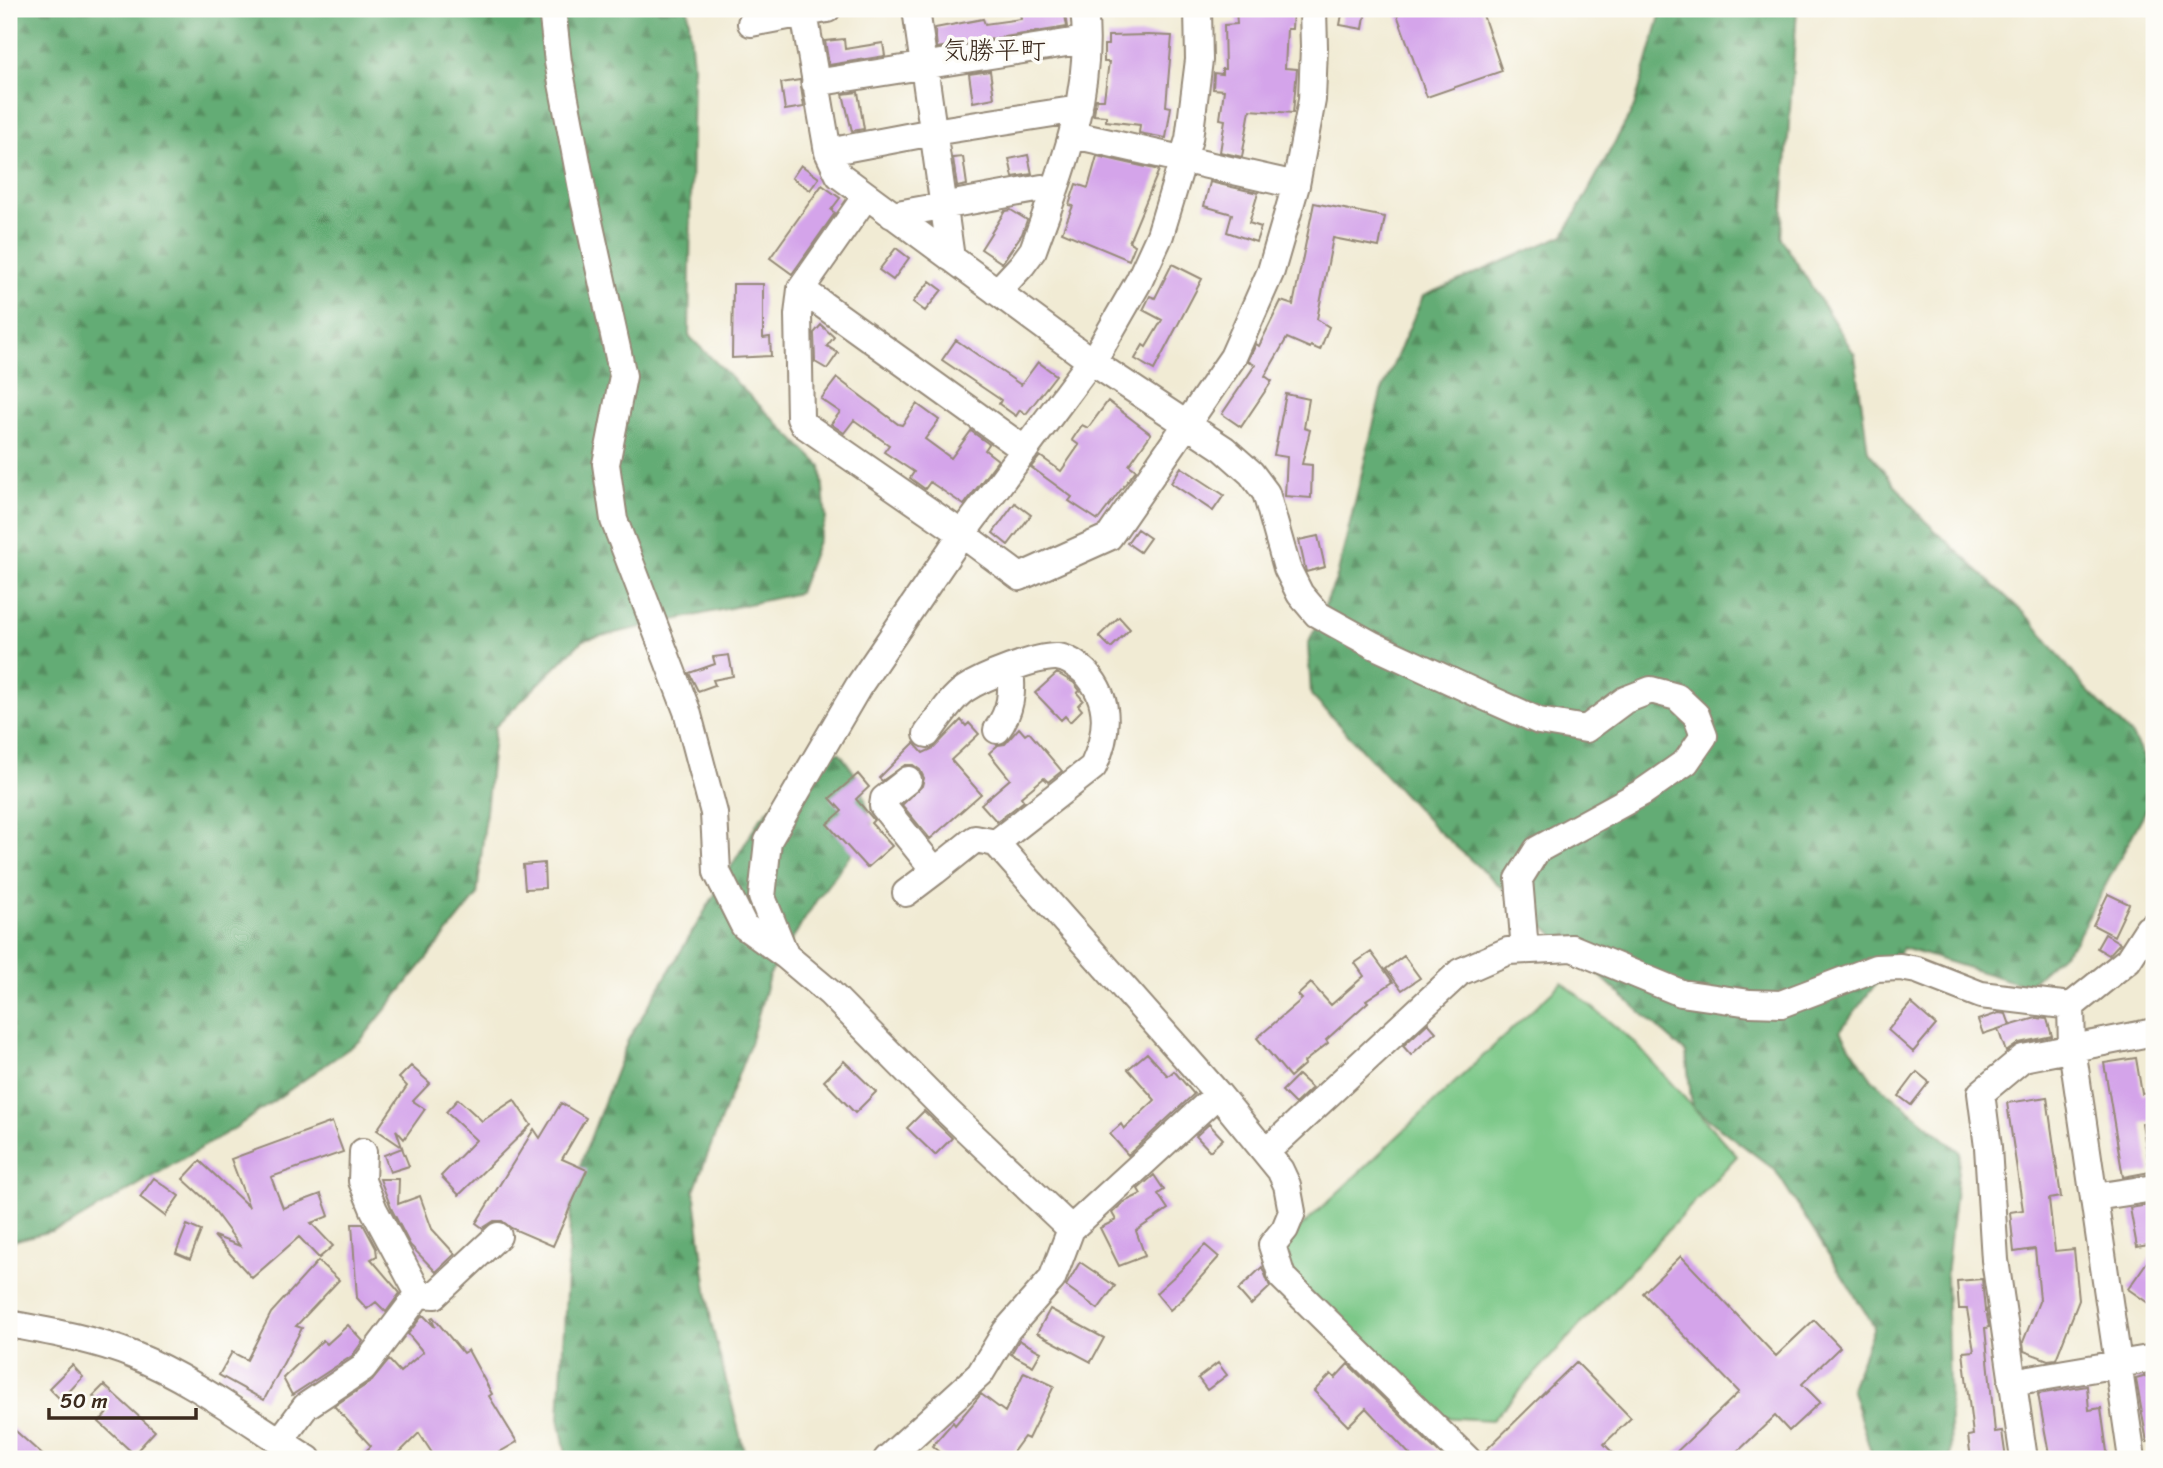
<svg xmlns="http://www.w3.org/2000/svg" width="2163" height="1468" viewBox="0 0 2163 1468" font-family="Sriracha,'Klee One',sans-serif">
<style>
.forest{fill:url(#forest-firs);stroke:#506b49;stroke-width:2}
.pitch{fill:#7bc888;stroke:#5b7953;stroke-width:2}
.building{fill:#d4a4ea}
.lines{fill:none;stroke-linecap:round;stroke-linejoin:round}
.minor-casing{stroke:#968a79;stroke-width:30}
.minor{stroke:#fff;stroke-width:26}
.labels{text-anchor:middle;dominant-baseline:central;stroke-width:7;stroke-linejoin:round;paint-order:stroke}
.quarter-label{font-size:26px;fill:#3b2a1e;stroke:#fdfcf7}
</style>
<defs>
<pattern id="forest-firs" width="22" height="20" patternUnits="userSpaceOnUse" patternTransform="scale(1.75)"><rect width="22" height="20" fill="#64ac74"/><path d="M5 1l3.5 6h-7zM16 11l3.5 6h-7z" fill="#548c5f"/></pattern>
</defs>
<rect width="100%" height="100%" fill="#fdfcf7"/>
<filter id="ink" filterUnits="userSpaceOnUse"><feTurbulence type="fractalNoise" baseFrequency=".0143" numOctaves="2"/><feDisplacementMap in="SourceGraphic" scale="14" xChannelSelector="R" yChannelSelector="G"/><feConvolveMatrix kernelMatrix="1 2 1 2 8 2 1 2 1" color-interpolation-filters="sRGB"/></filter>
<filter id="wash" filterUnits="userSpaceOnUse"><feTurbulence type="fractalNoise" baseFrequency=".00686" numOctaves="4" result="noise"/><feDisplacementMap in="SourceGraphic" scale="28" xChannelSelector="R" yChannelSelector="G"/><feGaussianBlur stdDeviation="1.57" result="paint"/><feColorMatrix in="noise" values="0 0 0 0 0 0 0 0 0 0 0 0 0 0 0 0 0 1.4 0 .05"/><feComposite in="paint" operator="in"/></filter>
<g filter="url(#wash)">
<rect width="100%" height="100%" fill="#f1ebd4"/>
<path class="forest" d="M9,9H688L693,65L689,336L821,466L826,519L799,593L583,640L495,727L477,896L361,1040L235,1128L66,1227L9,1242Z
M1662,9H1797L1781,238L1855,355L1868,451L1922,518L2032,621L2083,686L2132,736L2154,776V795L2075,942L2027,986L1903,948L1840,1031L1872,1079L1960,1152L1946,1276L1951,1459H1873L1851,1388L1874,1326L1775,1170L1692,1107L1686,1053L1434,827L1311,695L1308,645L1337,577L1381,393L1423,296L1564,235L1634,107Z
M823,752L840,753L860,781L872,826L818,898L769,976L750,1044L694,1190L711,1322L745,1455L744,1459H567L559,1418L572,1186L628,1040L759,820Z"/>
<path class="pitch" d="M1562,982L1635,1043L1737,1156L1492,1420L1438,1417L1286,1269L1284,1243Z"/>
<g id="blocks">
<path class="building" d="M1019,9H1064L1067,27L937,48L935,28L983,19L985,24L1021,19Z
M1236,9H1293L1292,29H1287L1285,68L1297,69L1293,113L1250,110L1242,157L1220,152L1225,120L1220,119L1224,90L1213,89L1214,73L1222,74V69H1225L1224,25L1237,24Z
M1343,9H1366L1363,29L1340,25Z
M1395,9H1481L1502,71L1427,97Z
M1148,35L1172,36L1166,106L1171,107L1166,138L1139,133L1140,125L1106,121V116L1094,115L1096,99H1104L1109,62H1104V45H1108V36Z
M844,39L845,49L883,43L885,56L829,65L825,41Z
M990,71L994,98L973,102L969,74Z
M800,80L804,107L785,110L781,83Z
M858,92L864,129L852,131L843,94Z
M1028,155L1032,174L1013,177L1009,159Z
M1097,156L1159,170L1129,242L1135,245L1129,260L1062,232L1073,206L1069,205L1076,184L1088,188Z
M963,157L967,185L957,187L953,158Z
M801,165L819,178L810,190L792,178Z
M1210,182L1258,193L1249,223L1261,227L1256,242L1227,232L1232,214L1204,206Z
M822,185L840,198L831,210L835,213L792,274L770,258Z
M1314,203L1385,217L1379,247L1333,238L1317,319L1329,327L1320,350L1311,346L1310,348L1287,338L1265,376L1272,381L1241,427L1222,414L1255,365L1248,361L1256,344L1259,346L1281,301L1293,305Z
M1011,210L1027,220L1022,234L1002,263L981,249L1005,211Z
M896,248L909,258L893,280L879,270Z
M1172,264L1202,279L1154,370L1135,359L1143,345L1146,347L1162,320L1143,310L1150,296L1155,298Z
M930,281L942,290L925,311L913,302Z
M733,284H763V338L770,337L771,356L732,358Z
M821,325L834,337L827,346L838,353L827,369L815,362L814,333Z
M956,340L1021,385L1038,362L1056,375L1026,414L1020,410L1016,416L999,404L1001,400L942,360Z
M837,378L898,424L902,425L917,404L939,420L925,439L951,458L971,431L989,444L985,450L998,460L964,505L930,482L925,489L910,478L914,472L884,452L889,445L854,420L844,433L831,424L840,412L821,399Z
M1286,394L1309,399L1304,428L1310,430L1302,464L1312,465L1311,498L1285,496L1287,457L1274,455Z
M1108,401L1151,434L1129,465L1136,470L1098,520L1069,501L1072,497L1031,467L1040,456L1061,471L1079,445L1072,440L1082,425L1088,428Z
M1181,467L1224,495L1213,511L1171,483Z
M1015,503L1031,515L1008,545L993,533Z
M1137,529L1150,538L1140,552L1127,543Z
M1318,536L1325,567L1306,572L1299,540Z
M1119,617L1130,629L1111,648L1099,636Z
M729,655L733,676L713,680L715,685L698,691L689,673L715,664L713,657Z
M1057,673L1074,683L1080,691L1077,693L1083,700L1078,705L1082,710L1070,722L1065,716L1061,720L1035,693Z
M961,720L966,726L969,723L979,734L951,760L981,794L930,839L902,805L922,786L924,778L920,770L913,765H905L882,781L879,778L914,743L923,753L934,748Z
M1019,728L1025,735L1029,732L1062,771L1048,782L1044,778L1021,797L1024,801L997,822L981,804L1010,779L989,753L998,745L1005,744Z
M858,774L869,787L856,799L874,820L871,823L892,846L867,868L827,824L842,811L830,798Z
M544,863L545,888L525,889L523,865Z
M2108,894L2129,904L2114,936L2093,925Z
M2105,934L2120,943L2109,955L2097,948Z
M1371,952L1393,982L1366,1000L1368,1002L1326,1040L1328,1043L1304,1062L1305,1064L1290,1077L1257,1038L1302,999L1298,995L1311,983L1331,1005L1364,976L1355,963Z
M1404,956L1420,978L1402,990L1386,969Z
M1911,1003L1936,1025L1913,1052L1888,1030Z
M1999,1013L2006,1014L2010,1025L1983,1034L1978,1020Z
M2036,1018L2047,1019L2052,1036L2019,1043L2006,1052L1998,1029Z
M1428,1023L1436,1032L1411,1055L1403,1046Z
M1147,1053L1168,1076L1174,1071L1194,1094L1128,1155L1110,1134L1121,1124L1124,1129L1155,1100L1128,1069Z
M2136,1058L2142,1094L2151,1093L2154,1116V1121L2142,1123L2150,1172L2123,1177L2104,1063Z
M844,1061L876,1092L855,1113L824,1081Z
M411,1066L430,1083L413,1101L425,1109L404,1139L396,1130L402,1147L377,1130L407,1086L399,1078Z
M1917,1072L1929,1082L1911,1105L1899,1096Z
M1298,1075L1312,1088L1295,1104L1282,1091Z
M2047,1097L2061,1197L2049,1199L2055,1251L2074,1249L2079,1300L2056,1359L2048,1360L2024,1351L2023,1342L2040,1299L2035,1249L2014,1252L2010,1212L2023,1210L2007,1103Z
M458,1099L482,1121L514,1100L531,1125L459,1195L441,1176L476,1140L446,1112Z
M561,1103L586,1118L562,1159L587,1170L553,1246L511,1228L502,1221H494L483,1228L476,1223L534,1129L540,1138Z
M924,1111L952,1138L935,1155L907,1128Z
M332,1122L343,1152L271,1177L283,1208L321,1194L329,1216L311,1223L333,1246L319,1258L299,1237L252,1278L214,1236L240,1246L206,1200L183,1179L200,1161L249,1207L231,1159Z
M1209,1124L1223,1139L1210,1151L1196,1136Z
M402,1148L409,1166L390,1172L384,1155Z
M1154,1175L1164,1190L1158,1194L1168,1209L1136,1231L1145,1256L1119,1266L1100,1228L1116,1220L1112,1213L1124,1202L1141,1194L1138,1189Z
M154,1178L179,1196L165,1216L140,1197Z
M380,1179H399L398,1204L420,1196L432,1229L455,1254L436,1272L410,1245L392,1210Z
M2154,1204V1244L2137,1247L2130,1208Z
M352,1224H363L376,1248L377,1256L371,1259L400,1293L386,1312L376,1302L367,1309L357,1298Z
M187,1225L201,1231L190,1259L176,1253Z
M1205,1245L1219,1257L1183,1297L1184,1298L1170,1310L1156,1293L1179,1272Z
M2154,1252V1307L2128,1289Z
M1681,1256L1776,1356L1814,1320L1840,1347L1802,1384L1820,1402L1789,1431L1775,1416L1730,1459H1669L1739,1392L1643,1293Z
M318,1261L339,1280L296,1326L302,1328L264,1400L219,1375L232,1352L247,1360L271,1313Z
M1080,1262L1115,1286L1098,1309L1066,1286Z
M1262,1267L1270,1287L1251,1305L1238,1290Z
M1982,1279L1985,1311L1986,1310L1989,1327L1985,1328L1995,1432L2002,1431L2006,1459H1971L1968,1436L1973,1435L1963,1352L1974,1351L1967,1309H1959L1957,1281Z
M1050,1309L1104,1338L1091,1362L1037,1333Z
M423,1315L435,1327L431,1318L433,1317L463,1353L468,1350L492,1394L489,1396L517,1442L498,1453L504,1459H436L419,1433L393,1459H358L371,1446L334,1406L372,1381L389,1360L400,1372L423,1352L408,1334Z
M348,1325L363,1341L352,1356L292,1395L283,1378L323,1340L327,1344Z
M1019,1340L1041,1352L1033,1366L1011,1354Z
M1576,1362L1631,1418L1604,1444L1619,1459H1493L1485,1451Z
M1218,1363L1227,1375L1207,1390L1198,1378Z
M1348,1364L1445,1459H1414L1366,1408L1348,1426L1314,1391L1331,1374L1335,1378Z
M72,1365L83,1377L61,1400L49,1388Z
M1024,1372L1054,1386L1028,1439L1024,1437L1008,1459H947L932,1446L953,1422L955,1425L981,1394L1005,1412Z
M2154,1374V1441L2147,1442L2136,1379Z
M104,1385L155,1431L134,1454L99,1422L109,1411L93,1396Z
M2087,1386L2089,1410L2101,1408L2108,1459H2050L2038,1394Z
M9,1425L47,1459H9Z"/>
</g>
</g>
<g filter="url(#ink)">
<use href="#blocks" fill-opacity="0" stroke="#968a79" stroke-width="2"/>
<g class="lines">
<g class="minor-casing">
<path id="minor" d="M552,9L558,62L584,199L623,376L606,464L614,520L687,711L714,813L717,872L744,926L786,956L830,993L945,1109L1071,1229
M827,9L804,13L828,152L839,175L1091,361L1224,449L1251,473L1266,493L1287,568L1300,594L1317,614L1373,645L1483,696L1539,721L1586,729L1625,700L1651,690L1677,697L1696,715L1704,736L1686,762L1643,792L1537,850L1519,879L1525,950
M916,9L951,258
M751,23L804,13
M815,83L1085,40
M1074,135L1296,185
M828,152L933,132L1079,109
M866,196L801,289L798,315L800,418L803,424L962,534L1020,577L1109,537L1233,357L1271,271L1296,185L1312,100L1314,47L1313,9
M892,215L1042,188L1054,192
M801,289L1025,450
M997,292L1022,265L1033,250C1061,172 1094,94 1084,9
M997,730C1011,711 1013,692 1010,669
M927,734C938,720 950,699 965,689C983,677 1036,656 1057,657C1068,658 1077,665 1085,672C1112,700 1108,734 1093,767L996,843L1218,1094L1280,1170L1287,1185L1292,1212L1285,1229L1272,1245L1282,1277L1467,1459
M908,780L884,799L883,806L935,871L975,839L996,843
M906,893L935,871
M785,954L762,897L768,841L858,687L962,534L1100,349L1139,281L1160,235L1189,139L1199,60L1198,9
M2071,1006L2072,1048L2132,1459
M1266,1152L1460,972L1508,951L1572,948L1681,993L1750,1003L1781,1004L1876,968L1900,967L1917,970L1981,995L2071,1006L2128,960L2148,929L2154,926
M2095,1197L2154,1188
M419,1294L435,1295L498,1236
M9,1324C51,1332 94,1339 133,1355C193,1379 253,1425 308,1459
M2012,1382L2154,1358
M280,1441L306,1406L363,1368L419,1294L374,1210L362,1181L363,1152
M887,1459L980,1374L1006,1331L1052,1279L1071,1229L1218,1094
M2024,1459L1995,1260L1988,1147L1981,1093L2023,1058L2154,1032"/>
</g>
<use href="#minor" class="minor"/>
</g>
</g>
<g class="labels">
<g class="quarter-label">
<text x="994" y="50">気勝平町</text>
</g>
</g>
<rect width="2163" height="1468" fill="none" stroke="#fdfcf7" stroke-width="35"/>
<path d="M49 1408v10h147v-10" fill="none" stroke="#3b2a1e" stroke-width="3.5"/>
<text x="60" y="1408" font-size="21" fill="#3b2a1e" stroke="#fdfcf7" stroke-width="5" paint-order="stroke">50 m</text>
</svg>
